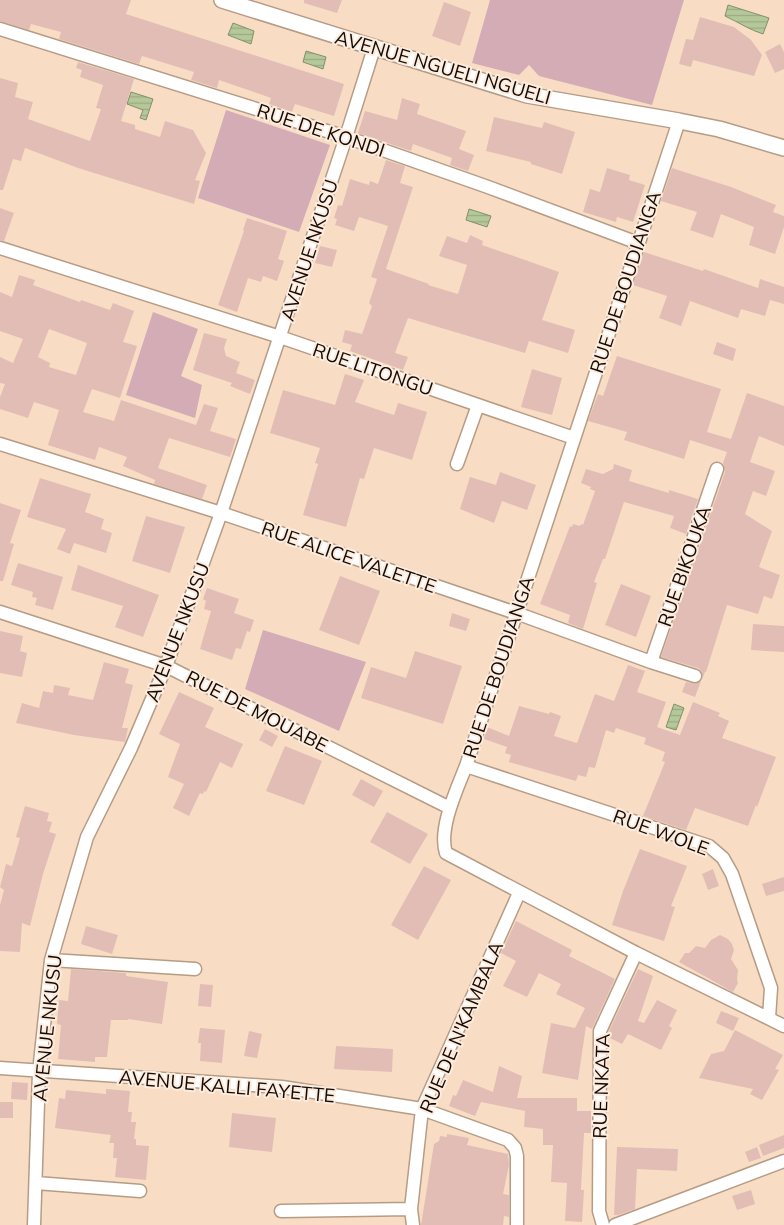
<svg xmlns="http://www.w3.org/2000/svg" width="784" height="1225" viewBox="0 0 784 1225" font-family="Mulish,sans-serif">
<style>
.green{fill:#d3acb6}
.water{fill:url(#water-rules);stroke:#838f6c}
.building{fill:#e2bdb5;fill-rule:evenodd}
.lines{fill:none;stroke-linecap:round;stroke-linejoin:round}
.minor-casing{stroke:#b69c85;stroke-width:15}
.tertiary-casing{stroke:#b69c85;stroke-width:18}
.minor{stroke:#fff;stroke-width:12}
.tertiary{stroke:#fff;stroke-width:15}
.labels{text-anchor:middle;dominant-baseline:central;stroke-width:4;stroke-linejoin:round;paint-order:stroke}
.street-label{font-size:19px;fill:#120a03;stroke:#fdecde}
</style>
<defs>
<pattern id="water-rules" width="6" height="5" patternUnits="userSpaceOnUse" patternTransform="scale(1.25)"><rect width="6" height="5" fill="#b4c899"/><path d="M0 2.5h6" fill="none" stroke="#9aaa82"/></pattern>
</defs>
<rect width="100%" height="100%" fill="#f8ddc4"/>
<path class="green" d="M490,0H684L652,105L539,76L529,65L519,75L472,63Z
M226,110L330,145L299,232L198,198Z
M153,312L198,329L181,376L202,385L195,418L126,395Z
M263,630L366,662L339,731L245,689Z"/>
<path class="water" d="M728,5L769,18L763,34C750,30 738,22 725,16Z
M233,23L254,31L251,44L228,35Z
M306,51L326,57L323,69L303,62Z
M131,92L153,99L146,120L140,118L143,110L127,104Z
M469,209L491,216L487,227L466,220Z
M674,704L684,708L676,730L666,727Z"/>
<path class="building" d="M0,0H131L126,14L344,84L334,116L295,104L292,112L269,104L271,98L219,80L217,88L191,80L194,72L142,56L139,64L59,39L61,32L31,24L29,30L0,21Z
M304,0H342L337,13L304,3Z
M444,2L471,12L460,46L432,36Z
M700,17L734,27L751,40L762,55L754,76L693,60L691,67L679,64L686,39L693,40Z
M780,44L784,52V69L775,73L765,52Z
M78,62L134,79L121,121L135,125V129L160,137L165,121L193,130L206,153L195,180L200,181L194,204L78,168L25,148L21,161L13,159L3,190H0V78L18,83L15,97L33,102L28,119L90,141L101,109L96,108L103,85L80,77L82,70L76,68Z
M402,98L420,104L417,114L466,131L459,149L474,155L468,171L450,165L452,158L413,144L411,151L358,133L365,111L397,120Z
M494,117L542,128L544,122L575,132L562,174L531,164V162L486,151Z
M386,160L405,166L400,183L413,187L386,269L429,284L428,285L458,294L467,265L439,256L447,236L467,243L470,235L483,241L482,245L559,272L542,320L575,330L568,353L529,341L525,353L408,318L395,353L408,357L403,370L350,351L352,345L342,342L345,330L362,334L372,306L369,303L377,279L371,277L388,226L359,217L354,231L335,225L337,219L334,218L338,205L342,206L350,179L369,185L370,181L378,184Z
M607,168L630,175L629,180L645,185L633,222L617,217L616,222L583,212L590,189L600,192Z
M672,168L731,187L776,205L773,212L784,216V227L775,254L749,245L754,227L721,214L713,238L690,230L697,212L661,201Z
M0,208L14,213L4,241L0,240Z
M247,218L287,231L278,259L284,261L277,281L263,276L261,282L248,278L237,312L218,305L244,231L243,230Z
M320,246L337,250L332,267L315,263Z
M644,252L703,271L704,269L758,288L760,279L784,287V304L770,300L765,316L741,309L738,318L690,301L681,326L659,318L667,296L633,285Z
M19,275L35,280L33,285L80,302L81,300L110,310L113,303L134,311L123,342L137,346L120,398L92,389L83,412L114,421L121,400L196,425L204,404L218,408L210,431L236,439L230,457L169,438L158,468L207,485L202,499L154,484L155,480L123,466L127,457L99,447L95,460L48,445L59,410L34,402L28,418L0,409V397L5,384L0,383V357L13,363L23,339L0,331V292L12,297ZM49,329L87,343L76,375L49,367L50,363L38,357Z
M204,333L227,339L224,348L226,356L240,362L235,376L236,373L255,380L250,394L230,386L232,383L193,370Z
M717,342L736,349L733,361L713,354Z
M617,356L721,389L707,432L731,439L747,393L784,406V446L759,436L750,462L775,471L766,496L753,491L745,514L772,531L759,567L780,575L772,599L764,596L758,614L727,605L706,672H705L703,677L701,671L698,668L661,657L725,472L723,463L727,452L690,440L684,459L624,440L627,432L588,421L598,394L603,396Z
M532,369L562,378L552,415L521,407Z
M345,374L364,380L355,402L394,415L398,403L427,412L412,460L374,448L364,479L360,478L346,527L303,515L318,464L315,463L320,448L270,433L283,390L335,405Z
M614,464L632,470L629,481L669,493V490L698,499L686,534L670,528L674,516L624,502L605,559H603L594,582L597,583L583,629L568,623L570,615L540,604L570,526L572,527L573,524L580,526L581,524L583,525L595,491L590,489L591,487L581,483L586,469L603,474L613,469Z
M500,472L536,485L527,510L502,501L494,523L460,509L470,477L496,485Z
M40,478L91,494L85,512L104,519L101,529L112,533L106,553L74,543L70,554L57,549L66,529L27,517Z
M0,503L21,510L10,543L14,544L3,581H0Z
M146,516L185,527L170,573L132,561Z
M18,563L63,577L53,610L35,605L37,598L32,597L33,592L11,585Z
M78,565L159,595L143,637L115,627L123,606L71,590Z
M340,576L380,591L359,645L319,630Z
M621,584L651,596L636,637L605,625Z
M207,588L239,599L234,613L254,620L250,632L247,631L241,649L236,648L232,660L200,649L211,611L204,609L206,601L203,599Z
M452,613L470,619L466,631L449,626Z
M753,624L784,626V652L751,650Z
M0,631L23,636L20,651L27,653L22,677L0,673Z
M415,651L462,666L443,724L361,698L371,667L406,678Z
M104,662L129,669L125,683L133,685L122,728H128L125,742L74,735L16,723L22,703L39,708L43,691L53,693L54,685L70,688L68,695L93,700Z
M628,665L645,671L637,692L666,702L657,727L680,735L693,702L720,713L718,716L729,721L722,738L776,757L757,807L756,805L748,826L695,808L686,830L643,816L665,762L662,761L665,752L644,744L646,738L616,728L614,733L606,730L595,768L589,767L586,777L578,775L576,781L509,762L511,755L505,753L507,747L484,739L487,727L509,736L519,706L549,714L550,712L561,716L554,736L577,743L595,694L614,701Z
M701,681L695,697L682,692L686,682L696,684Z
M179,692L214,708L205,727L243,744L232,768L220,762L206,792L204,791L203,794L200,793L189,816L173,808L184,784L168,777L180,744L159,734Z
M265,729L278,736L272,747L259,740Z
M285,746L322,761L304,805L266,791Z
M361,779L383,791L374,807L352,795Z
M25,806L49,813L47,821L52,822L49,832L56,834L43,874L30,926L22,923L20,952L0,951V905L4,890L0,887L6,864L12,866L20,838L16,837Z
M387,812L428,834L410,864L370,842Z
M640,849L687,866L671,906L675,907L664,941L612,925L623,891Z
M424,866L451,880L418,940L391,925Z
M713,869L719,886L708,890L702,874Z
M784,877V891L766,896L762,884Z
M516,921L572,950L569,956L615,979L592,1029L586,1026L578,1080L542,1073L551,1023L575,1028L585,1008L556,994L561,984L539,973L527,997L503,986L516,961L501,953Z
M86,926L118,935L112,954L81,944Z
M720,935L728,939L732,944L734,950L731,959L738,970L737,980L738,983L733,992L679,962L685,953H689L696,946L705,948L711,940Z
M71,969L126,973V976L168,982L162,1024L128,1019V1020H111L107,1057H95V1062L58,1059L61,1025L57,1024L59,1000L68,1001Z
M638,969L653,976L638,1021L644,1023L657,1000L677,1010L669,1026L672,1028L661,1050L628,1034L622,1044L608,1037V1033Z
M200,984L213,985L211,1007L198,1006Z
M721,1011L739,1018L733,1031L716,1023Z
M200,1028L225,1030L222,1063L200,1061L201,1043H198Z
M735,1030L783,1055L775,1069L779,1070L762,1100L750,1094L753,1089L699,1078L711,1054L724,1051Z
M249,1031L262,1034L257,1058L244,1056Z
M336,1046L393,1049L392,1072L334,1069Z
M499,1066L522,1076L517,1098H577V1111H591V1133H584L581,1190H584L582,1222L565,1221L567,1183L551,1182L553,1145H543V1129L524,1127L525,1111L481,1102L475,1116L449,1106L453,1095L456,1096L463,1080L493,1092Z
M12,1082L28,1083L27,1100L11,1099Z
M106,1089L130,1091L128,1112H132L131,1122H136L134,1139H136V1145L149,1146L146,1180L115,1177L117,1158H113L114,1143H109L111,1135L55,1128L59,1098L65,1099L66,1090L106,1094Z
M0,1102H13V1118H0Z
M232,1113L276,1118L272,1152L229,1147Z
M447,1134L469,1138L467,1145L508,1154L509,1165L503,1194L509,1195V1217L504,1216L503,1225H421L434,1144L439,1141L440,1136L447,1137Z
M784,1135V1148L763,1156L759,1145Z
M617,1147L678,1149L677,1171L637,1169L635,1209L618,1215H614Z
M757,1147L761,1158L749,1162L745,1152Z
M751,1190L755,1204L737,1210L732,1196Z"/>
<g class="lines">
<g class="minor-casing">
<path id="minor" d="M0,29L346,137L488,187L638,243
M679,121L466,766C457,789 438,829 446,853L636,953L784,1026
M0,248L280,337L574,438
M0,444L221,513L516,613L651,662L695,676
M457,464L478,405
M0,612L166,666L450,808
M651,662L717,469
M466,766L709,846L723,858L732,874L771,988L769,1018
M51,960L195,969
M0,1068L282,1087L422,1109L508,1140L515,1148L517,1156V1225
M36,1183L140,1191
M281,1211L411,1209
M34,1225L39,1072L51,960L87,837L131,748L166,666L221,513L346,137L374,48
M413,1225L411,1209L422,1109L519,893
M603,1225L599,1211L600,1031L636,953
M615,1225L784,1161"/>
</g>
<g class="tertiary-casing">
<path id="tertiary" d="M222,0L527,95L679,121L719,129L784,148"/>
</g>
<use href="#minor" class="minor"/>
<use href="#tertiary" class="tertiary"/>
</g>
<g class="labels">
<g class="street-label">
<text transform="translate(443 67) rotate(16)">AVENUE NGUELI NGUELI</text>
<text transform="translate(321 130) rotate(18)">RUE DE KONDI</text>
<text transform="translate(309 250) rotate(-72)">AVENUE NKUSU</text>
<text transform="translate(625 282) rotate(-72)">RUE DE BOUDIANGA</text>
<text transform="translate(373 369) rotate(19)">RUE LITONGU</text>
<text transform="translate(349 557) rotate(19)">RUE ALICE VALETTE</text>
<text transform="translate(684 566) rotate(-71)">RUE BIKOUKA</text>
<text transform="translate(177 632) rotate(-69)">AVENUE NKUSU</text>
<text transform="translate(498 667) rotate(-72)">RUE DE BOUDIANGA</text>
<text transform="translate(257 711) rotate(27)">RUE DE MOUABE</text>
<text transform="translate(661 832) rotate(20)">RUE WOLE</text>
<text transform="translate(461 1027) rotate(-67)">RUE DE N'KAMBALA</text>
<text transform="translate(47 1028) rotate(-84)">AVENUE NKUSU</text>
<text transform="translate(227 1086) rotate(5)">AVENUE KALLI FAYETTE</text>
<text transform="translate(601 1086) rotate(-88)">RUE NKATA</text>
</g>
</g>
</svg>
